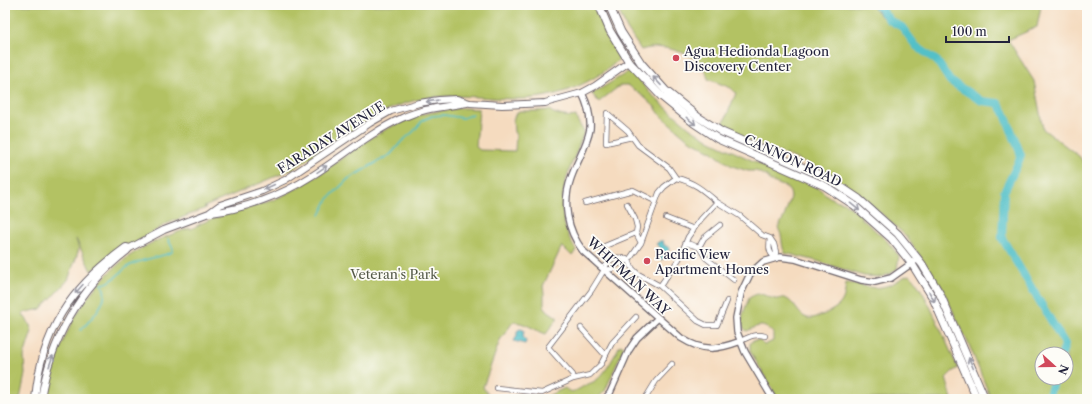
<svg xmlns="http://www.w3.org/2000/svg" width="1092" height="404" viewBox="0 0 1092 404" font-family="'Libre Caslon Text',serif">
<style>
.green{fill:#b3c264;stroke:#6a7250;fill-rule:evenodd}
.water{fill:#52c0c8;stroke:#3a7182}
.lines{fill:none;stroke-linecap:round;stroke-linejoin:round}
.stream{stroke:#52c0c8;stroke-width:1.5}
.river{stroke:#52c0c8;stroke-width:8}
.minor-casing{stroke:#6c6369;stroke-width:6}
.tertiary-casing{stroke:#6c6369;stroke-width:8}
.secondary-casing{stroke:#6c6369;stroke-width:8}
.primary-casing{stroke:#6c6369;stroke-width:9}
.minor{stroke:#fff;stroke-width:4.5}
.tertiary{stroke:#fff;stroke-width:5.5}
.secondary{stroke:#fff;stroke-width:6}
.primary{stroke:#fff;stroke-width:7}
.oneway{stroke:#9c9ca7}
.poi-dot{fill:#d1495b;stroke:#fdfcf7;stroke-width:1.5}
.labels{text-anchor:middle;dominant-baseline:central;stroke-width:3.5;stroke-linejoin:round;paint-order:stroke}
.poi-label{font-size:13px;fill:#22223b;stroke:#fdfcf7;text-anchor:start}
.street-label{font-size:13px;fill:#22223b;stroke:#fdfcf7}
.park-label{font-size:13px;fill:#555a49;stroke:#fdfcf7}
</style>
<rect width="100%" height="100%" fill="#fdfcf7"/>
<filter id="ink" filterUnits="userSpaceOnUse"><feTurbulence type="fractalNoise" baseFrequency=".025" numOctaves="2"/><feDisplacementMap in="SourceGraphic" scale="8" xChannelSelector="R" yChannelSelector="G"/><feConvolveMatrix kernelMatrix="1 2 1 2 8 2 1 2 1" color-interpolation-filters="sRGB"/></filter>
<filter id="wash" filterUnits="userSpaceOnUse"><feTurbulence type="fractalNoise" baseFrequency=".012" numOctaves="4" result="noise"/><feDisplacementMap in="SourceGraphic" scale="16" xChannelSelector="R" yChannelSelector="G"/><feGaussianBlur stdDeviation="0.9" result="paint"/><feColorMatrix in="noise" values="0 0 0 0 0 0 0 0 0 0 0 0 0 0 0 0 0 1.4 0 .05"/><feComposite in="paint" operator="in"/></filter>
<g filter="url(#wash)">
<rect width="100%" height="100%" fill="#f5dbbf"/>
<path class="green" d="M5,5H595L621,57C613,66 603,73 592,79C570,92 543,99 517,99C490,99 462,94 435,97C396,101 367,120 336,141L337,138L298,166L284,173L204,207L206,208L166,224L91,271L76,239L79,249L75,261L68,280L41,309L22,313L29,323L32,331L24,356L25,374L20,399H5Z
M616,5H872L880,15L892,24L884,5H1047L1041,6L1037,27L1008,40L1034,81L1043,129L1079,156L1087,167V399H991L970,347L942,288L906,236L861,195L816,167L737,135L722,127L736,93L731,88L708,79L703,62C682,52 664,43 641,50L627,29ZM1042,354H1066V378H1042Z
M631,70L649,92L663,105L689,127L711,141L779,173L805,182L821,190L828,196L834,200L843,202L861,215V218L886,240L899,256L897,269L890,274L880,277L864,276L817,261L785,253C780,243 784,238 778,228L784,217L791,197L790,192L786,187L770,181L768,177L756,171H748L732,166L717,156L713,152L688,139L661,116L655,107L644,97L628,85C626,85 623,85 621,85C618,87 601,100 599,102L592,94Z
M462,108L479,109L476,147L480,150L515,151L516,135L514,132L513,120L516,113L519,111H536L550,110V111C556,115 569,118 576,116L577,120L584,132C581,141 577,149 574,158C560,191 556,218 576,250L572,256L562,246L543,286L544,294V306L548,311L557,317V319L546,334C534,330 525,322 513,322L500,340L483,387C489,400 502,397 514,398V399H46C57,341 85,283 137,251C153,241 172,234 190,228L191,229C218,212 253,210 282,196C325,176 359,140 403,121C422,113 441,110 462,108Z
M909,275C923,283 949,350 958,368L952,372L946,378L952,399H778L750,351V344L752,341L759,340L764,345L773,341V333C763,323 759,325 747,331C736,325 746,307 749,298C762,290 762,296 775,299C779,300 782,296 787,299C795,303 798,315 807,318C815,320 835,310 840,304C845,298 845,290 846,283C861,283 869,291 886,286C895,284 901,277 909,275Z
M620,345L624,347L605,391L597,399H541L565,388C571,395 577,390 584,386C587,384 592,383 595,381C605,375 615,355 620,345Z"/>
<path class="water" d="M872,5H884L892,26L880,15Z
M660,241H663L664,245L670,248L662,260L660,259C664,249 663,251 656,244Z
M520,329L524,330L523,337L526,341L525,344L514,341L517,336V331Z"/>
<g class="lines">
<path class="stream" d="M320,215L328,199L348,179L391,154L401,142L413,132L423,120L432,116L444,115L463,118L473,114
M81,330C91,319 113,298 101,284C110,285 120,272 127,267C144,257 156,259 172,252L173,249L168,239"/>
<path class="river" d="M879,5L889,20L902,27L916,46L937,61L950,81L982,101L998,103L1004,112L1021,155L1018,163L1004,192L1002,238L1065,344L1062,354
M1048,399L1054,378"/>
</g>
</g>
<g filter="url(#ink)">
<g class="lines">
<g class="minor-casing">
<path id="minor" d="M632,137L606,143L607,113L628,131L638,145L669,168L676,178C694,182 703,190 717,202
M585,203L633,190L655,201
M627,204L635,219L637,227L636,233L641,243
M666,218L694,229
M770,238C769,247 768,252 775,258
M686,243L699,247L704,238L720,225
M699,247L706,258L734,280
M600,248L636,233
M629,260C618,255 609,257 604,270L612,269L616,265L629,260L641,243L659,193L664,187L676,178
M629,260L632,268L638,274L660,286L698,321L706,325H717L727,301
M660,286L679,259L688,237L701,219L717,202L740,216L762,235L770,238L774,244L776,252L775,258
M581,328L605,355
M741,341C749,337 756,333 765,336
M573,379L590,375L601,364L612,343L636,317
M497,388L542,393L573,379V375L548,347L591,291L604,270
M645,399L656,381L672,364"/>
</g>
<g class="tertiary-casing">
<path id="tertiary" d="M582,93C587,103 591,117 590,129C587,146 577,161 571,178C562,203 567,230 583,251L681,338C703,352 717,350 741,341
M605,399L610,393L629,350L637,338L658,318
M773,399L745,352L737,332L736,318L741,293L750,274L763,262L780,257L795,259L861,280L875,282L891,278L915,261"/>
</g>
<g class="secondary-casing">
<path id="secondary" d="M211,213C244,209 282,195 310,177C341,158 369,133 402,118C423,108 444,107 467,103
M35,399C41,331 71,287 126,247L130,248
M41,399C50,341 80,287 127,251L130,248L164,230L209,213L220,205L262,191L285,180L370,123L391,111L419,103L439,100L457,99L470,103L502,105L545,103L582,93L595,86L626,64"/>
</g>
<g class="primary-casing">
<path id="primary" d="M599,5L610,31L629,62L661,96L694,123L718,139L825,186L854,205L892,239L912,264L933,298L977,399
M609,5L621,32L641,63L666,91L698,117L722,132L829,179L859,199L898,234L922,264L940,294L985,399"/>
</g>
<use href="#minor" class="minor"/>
<use href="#tertiary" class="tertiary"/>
<use href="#secondary" class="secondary"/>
<use href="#primary" class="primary"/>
</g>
<defs><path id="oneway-shaft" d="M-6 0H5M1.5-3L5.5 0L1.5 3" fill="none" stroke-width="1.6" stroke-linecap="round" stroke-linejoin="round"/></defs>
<g class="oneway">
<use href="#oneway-shaft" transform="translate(657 81) rotate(-133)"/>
<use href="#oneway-shaft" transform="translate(432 101) rotate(172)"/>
<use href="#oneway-shaft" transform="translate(691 121) rotate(38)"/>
<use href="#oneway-shaft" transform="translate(322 169) rotate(-34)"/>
<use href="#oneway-shaft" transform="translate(269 187) rotate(155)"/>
<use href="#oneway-shaft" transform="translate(855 207) rotate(39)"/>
<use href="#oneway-shaft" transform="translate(79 289) rotate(132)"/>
<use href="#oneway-shaft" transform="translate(932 297) rotate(61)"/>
<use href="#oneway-shaft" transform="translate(51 361) rotate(-71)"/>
<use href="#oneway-shaft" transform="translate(971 363) rotate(-113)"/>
</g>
</g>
<g class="poi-dot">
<circle cx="676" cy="58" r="4"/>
<circle cx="647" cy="261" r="4"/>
</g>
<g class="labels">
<g class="poi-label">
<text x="684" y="51">Agua Hedionda Lagoon<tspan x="684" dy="15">Discovery Center</tspan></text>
<text x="655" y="254">Pacific View<tspan x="655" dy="15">Apartment Homes</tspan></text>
</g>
<g class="street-label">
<text transform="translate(331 137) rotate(-32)">FARADAY AVENUE</text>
<text transform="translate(793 160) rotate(25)">CANNON ROAD</text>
<text transform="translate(629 276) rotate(43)">WHITMAN WAY</text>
</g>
<g class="park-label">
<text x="394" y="274">Veteran's Park</text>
</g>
</g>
<rect width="1092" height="404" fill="none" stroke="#fdfcf7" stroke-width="20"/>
<g transform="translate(1054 366) rotate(111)"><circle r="19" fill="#fdfcf7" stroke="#a5a5ac"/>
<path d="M0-3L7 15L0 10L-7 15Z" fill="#d1495b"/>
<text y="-6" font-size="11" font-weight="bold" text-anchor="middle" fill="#22223b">N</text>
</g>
<path d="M946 36v6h63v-6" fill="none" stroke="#22223b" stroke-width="2"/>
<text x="952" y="36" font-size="12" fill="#22223b" stroke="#fdfcf7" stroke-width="3" paint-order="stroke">100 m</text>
</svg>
